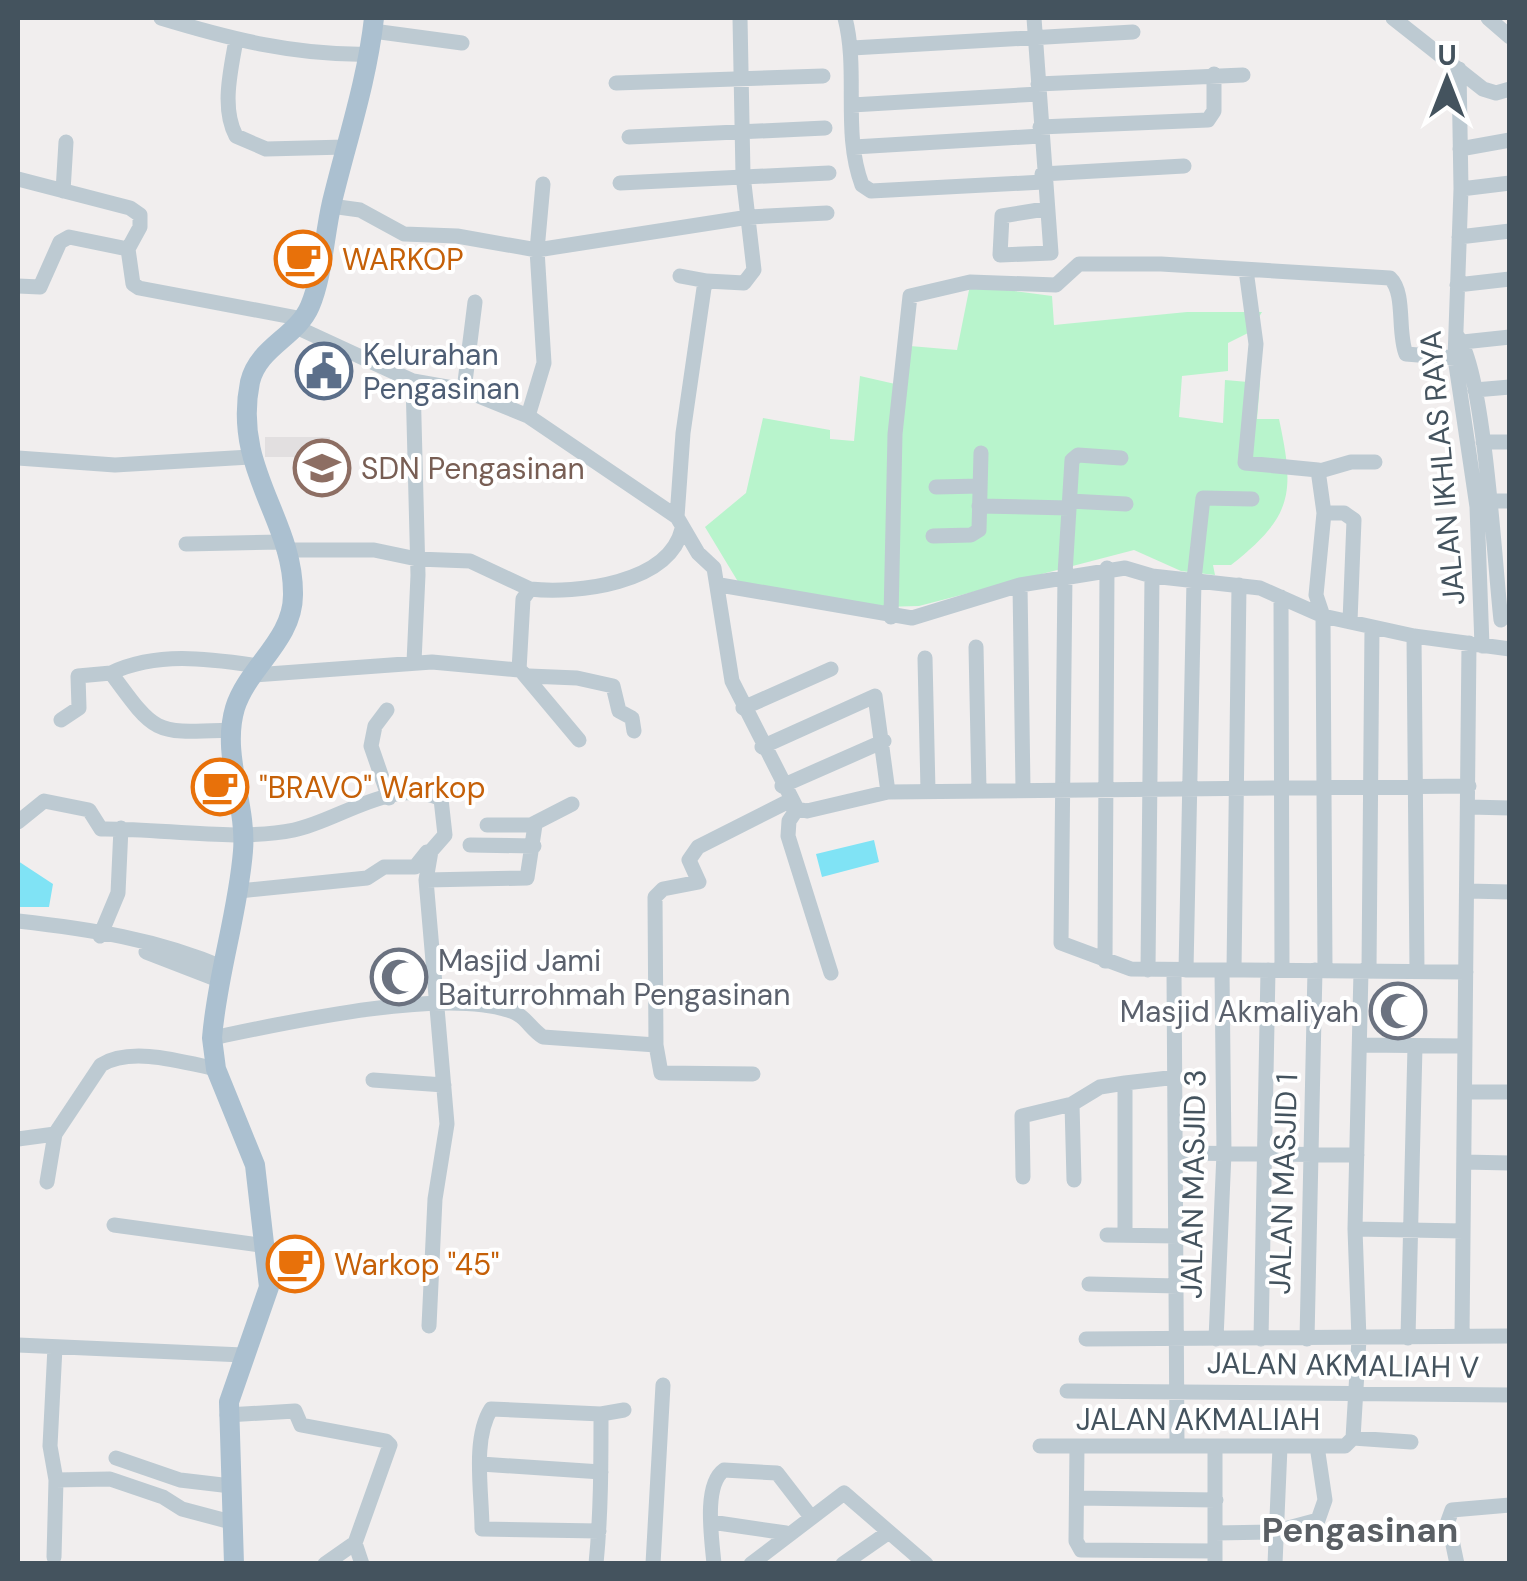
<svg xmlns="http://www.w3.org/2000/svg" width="1527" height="1581" viewBox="0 0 1527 1581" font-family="'DM Sans',sans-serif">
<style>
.education{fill:#e2dfe0}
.green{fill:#b8f4cc}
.water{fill:#80e3f5}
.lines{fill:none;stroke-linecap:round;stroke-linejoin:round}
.minor{stroke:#bdcad2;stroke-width:15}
.major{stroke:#abc0d0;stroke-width:20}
.labels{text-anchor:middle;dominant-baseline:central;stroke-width:8;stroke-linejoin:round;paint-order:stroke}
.food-label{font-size:30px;fill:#c56008;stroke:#fff;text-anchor:start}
.service-label{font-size:30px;fill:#4e5e75;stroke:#fff;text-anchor:start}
.education-label{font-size:30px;fill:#785e54;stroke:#fff;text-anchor:start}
.street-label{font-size:30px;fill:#44535e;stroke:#fff}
.worship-label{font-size:30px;fill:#5b616d;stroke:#fff;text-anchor:start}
.quarter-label{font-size:35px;font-weight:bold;fill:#5a5f64;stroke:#fff}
</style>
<rect width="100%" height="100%" fill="#f1eeee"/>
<path class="education" d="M265,437H330V480L314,479L313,457H265Z"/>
<path class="green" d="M970,285L1052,296L1054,325L1187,312H1262L1250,332L1228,343V371L1182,376L1179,417L1223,423L1225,380L1260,383L1257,419H1279C1295,494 1293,516 1231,565H1213L1215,575L1181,571L1134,550L919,606L882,607L740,585L705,527L746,493L763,418L830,430V439L854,441L860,376L904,386L910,346L957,350Z"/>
<path class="water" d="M874,840L879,862L822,877L816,854Z
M18,861L53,884L49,907H18Z"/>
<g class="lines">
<path class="minor" d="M161,18C230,39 297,56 370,54
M740,18L743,175L754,270L744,283L707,281L704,288L683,433L677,517L698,553L714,568L732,681L797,809L807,811L888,792L1469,786
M845,18C859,72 842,132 862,185L871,191L1043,182
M1034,18L1051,253L1000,255L1002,216L1045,209
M1393,18L1483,89L1496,93L1510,89
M1488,18L1510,37
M373,31L462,43
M236,40C231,69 221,108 236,136L266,149L346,147
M852,48L1133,32
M1459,69L1461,189L1455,358L1477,507L1482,646
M616,83L823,76
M1038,84L1243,75
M852,105L1039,94
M1040,127L1208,120L1214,111V74
M629,137L825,128
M854,147L1041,136
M1460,149L1510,140
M1042,174L1184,166
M18,179L130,208L140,215V227L128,249L133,284L139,288L303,319
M620,183L829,173
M1461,189L1510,183
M63,191L66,142
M331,206L360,210L404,234L457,236L537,250L749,217L827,213
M1459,237L1510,231
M1246,270L1256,344L1245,463L1318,470L1324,513H1344L1354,520L1350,621
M680,276L707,281
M1457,285L1510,279
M18,286L40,287L60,242L69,237L128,249
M296,327L413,381L464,390L528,416L677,517
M1456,335C1484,361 1495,571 1501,620
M1463,342L1510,337
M413,381L418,575L414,662
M464,390L475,302
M1475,390L1510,387
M528,416L544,363L537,250L543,184
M1483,442H1510
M18,458L115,465L250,457
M1121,458L1078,455L1072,460L1065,574L1061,943L1131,969L1466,972
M1320,471L1351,462H1375
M936,487L980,486
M1070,501L1126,504
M1488,501H1510
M979,506L1069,508
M1324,513L1316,595L1323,616L1325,970
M933,536L971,535L979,530L981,453
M186,544L281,542
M284,550H374L417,559L470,561L530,589
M720,585L912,618L1020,585L1125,568L1152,576L1260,588L1323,616L1414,636L1510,649
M1020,585L1023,789
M1281,597L1282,970
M891,617L895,434L910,296L970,282L1056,285L1079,264H1161L1390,278C1406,293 1397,332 1406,354L1455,358
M1414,636L1417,970
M976,647L979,790
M925,658L928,791
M522,672L579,740
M111,673C158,651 209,659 259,666
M254,675L432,662L519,670L523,599L530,589C576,594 669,584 682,529
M529,676L577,678L613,686L619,711L632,718L634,731
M743,708L831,669
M387,710L375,726L371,746L389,798
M61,720L79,708L78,676L111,673C157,736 154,733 231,730
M762,747L875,696L888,792
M782,786L884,741
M1469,807L1510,808
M797,809L789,821L788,836L831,973
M18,822L44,801L89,810L101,829C161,828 237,842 294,830C338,821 395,776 441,799L445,835L431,851L426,880L447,1124L435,1199L429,1326
M533,824L572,804
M470,845L534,846
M426,880L527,878L535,825H487
M239,891L367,878L384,867H415L427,852
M1468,891L1510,892
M18,921C89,929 157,939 224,968
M100,936L118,893L121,828
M146,952L221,981
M1105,961L1107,568
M1148,970L1152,576
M1186,970L1194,580L1203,498L1252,499
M1234,970L1239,585
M1369,970L1372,627
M1174,971L1177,1446
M212,1038C284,1023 440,988 508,1010C526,1015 529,1028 543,1037L656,1045L655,897L663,889L699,882L689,860L698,847L789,801
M656,1045L661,1073L753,1074
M1360,1045L1465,1046
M373,1080L444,1085
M1125,1083L1177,1077
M1465,1092H1510
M18,1139L55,1134L101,1065C131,1046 183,1062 216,1069
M1178,1153L1357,1155
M1464,1162L1510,1163
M1023,1177L1022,1116L1072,1104
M1074,1180L1072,1104L1100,1087L1125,1083V1235
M47,1182L55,1134
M114,1225L267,1246
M1355,1229L1463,1231
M1107,1235L1178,1236
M1089,1284L1178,1286
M1462,1336L1469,643
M1408,1338L1415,1046
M1086,1339L1510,1336
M1216,1339L1224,1153L1222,970
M1261,1339L1268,970
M1307,1339L1315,970
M18,1345L243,1355
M1067,1391L1510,1395
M601,1414L624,1410
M227,1415L295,1411L301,1425L386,1441L390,1445L355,1543L325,1564
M1353,1438L1359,1339L1355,1229L1361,971
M1353,1438L1411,1442
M1040,1446H1345L1353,1438
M1077,1446L1076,1541L1081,1550L1215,1551
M116,1458L180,1480L231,1486
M481,1464L601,1472
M56,1480L110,1479L163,1497L182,1509L231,1522
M1077,1498L1216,1500
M711,1522L786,1533
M1277,1531L1318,1520L1325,1500L1317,1446
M1215,1533L1277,1532
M355,1543L362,1564
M54,1557L56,1480L50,1446L55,1347
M596,1564C601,1514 601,1464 601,1414L491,1409C472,1439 482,1493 482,1529L599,1531
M653,1564L663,1385
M714,1564C712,1540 703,1485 724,1470L777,1473L811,1517
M751,1564L844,1493L926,1564
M843,1564L889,1532
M1215,1564V1446
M1275,1564L1280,1447
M1457,1564L1448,1521L1452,1510L1510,1505"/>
<path class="major" d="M234,1564L229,1402L269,1287L255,1165L216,1069L212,1038C217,975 238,914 243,851C247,804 221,755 235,708C248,667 293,640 293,595C294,519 232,470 250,382C258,347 297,337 310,306C323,275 324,236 332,202C347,140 367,81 374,18"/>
</g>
<defs>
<g id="cafe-ring" transform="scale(2.875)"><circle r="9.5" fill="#fff" stroke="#e8710a" stroke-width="1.5"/><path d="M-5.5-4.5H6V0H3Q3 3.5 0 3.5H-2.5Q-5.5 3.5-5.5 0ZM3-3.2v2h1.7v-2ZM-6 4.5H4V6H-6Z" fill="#e8710a"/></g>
<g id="civic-ring" transform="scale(2.875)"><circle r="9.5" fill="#fff" stroke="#5c6f8a" stroke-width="1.5"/><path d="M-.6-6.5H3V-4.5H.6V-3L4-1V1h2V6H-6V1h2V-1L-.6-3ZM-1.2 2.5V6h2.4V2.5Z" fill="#5c6f8a"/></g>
<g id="school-ring" transform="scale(2.875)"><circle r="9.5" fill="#fff" stroke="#8d6e63" stroke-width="1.5"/><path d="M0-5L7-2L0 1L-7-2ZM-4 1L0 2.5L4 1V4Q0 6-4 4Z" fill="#8d6e63"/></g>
<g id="mosque-ring" transform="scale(2.875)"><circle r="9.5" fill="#fff" stroke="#6b7280" stroke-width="1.5"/><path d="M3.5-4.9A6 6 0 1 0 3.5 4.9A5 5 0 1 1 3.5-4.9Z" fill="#6b7280"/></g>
</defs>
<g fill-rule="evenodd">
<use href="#cafe-ring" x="303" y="259"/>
<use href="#civic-ring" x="324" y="371"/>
<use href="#school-ring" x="322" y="468"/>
<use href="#cafe-ring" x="220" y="787"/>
<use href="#mosque-ring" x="399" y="977"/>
<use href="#mosque-ring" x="1398" y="1011"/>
<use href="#cafe-ring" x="295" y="1264"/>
</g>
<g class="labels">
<g class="food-label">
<text x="342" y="259">WARKOP</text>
<text x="259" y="787">"BRAVO" Warkop</text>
<text x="334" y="1264">Warkop "45"</text>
</g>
<g class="service-label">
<text x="363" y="354">Kelurahan<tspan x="363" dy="34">Pengasinan</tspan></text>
</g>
<g class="education-label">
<text x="361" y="468">SDN Pengasinan</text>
</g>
<g class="street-label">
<text transform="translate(1442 468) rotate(-95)">JALAN IKHLAS RAYA</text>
<text transform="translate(1193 1184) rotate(-89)">JALAN MASJID 3</text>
<text transform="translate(1283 1184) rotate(-88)">JALAN MASJID 1</text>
<text transform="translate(1343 1365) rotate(1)">JALAN AKMALIAH V</text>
<text x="1198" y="1419">JALAN AKMALIAH</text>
</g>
<g class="worship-label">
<text x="438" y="960">Masjid Jami<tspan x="438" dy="34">Baiturrohmah Pengasinan</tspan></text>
<text x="1359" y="1011" text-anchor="end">Masjid Akmaliyah</text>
</g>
<g class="quarter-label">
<text x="1360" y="1530">Pengasinan</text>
</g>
</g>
<rect width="1527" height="1581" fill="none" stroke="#44535e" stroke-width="40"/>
<g transform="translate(1447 80)" stroke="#ffffff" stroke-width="8" paint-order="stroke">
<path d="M0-8L18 38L0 25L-18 38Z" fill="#44535e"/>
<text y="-15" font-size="28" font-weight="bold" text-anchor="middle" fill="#44535e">U</text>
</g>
</svg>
